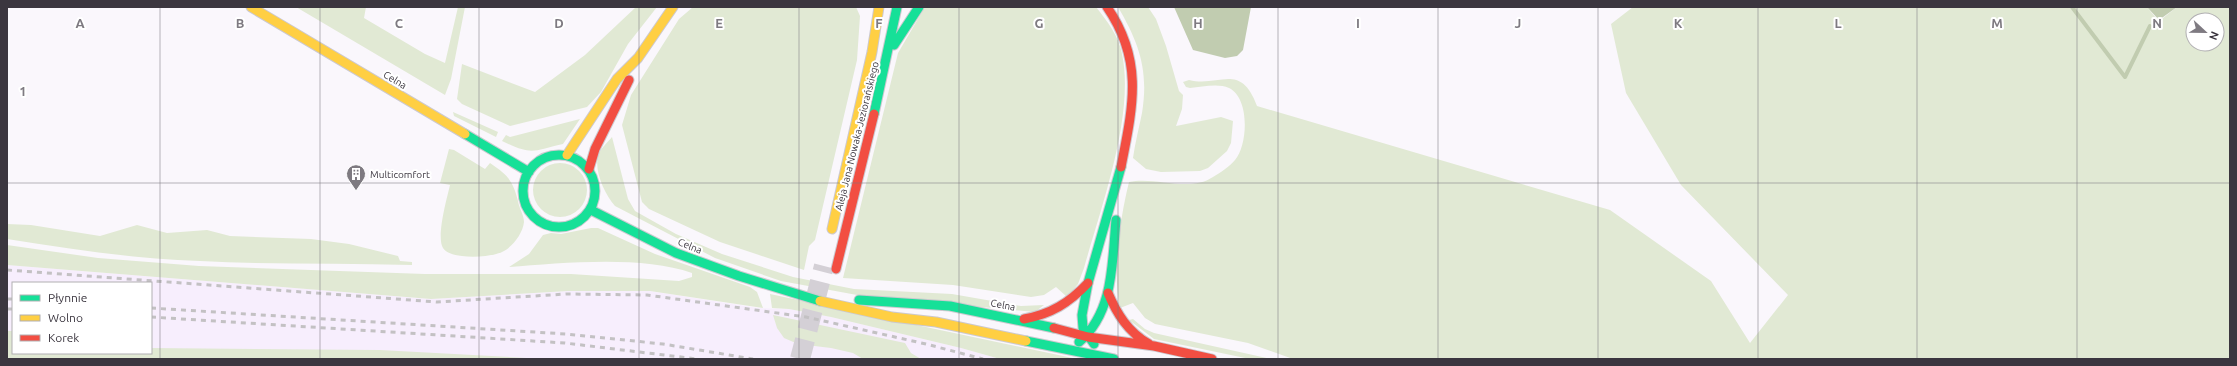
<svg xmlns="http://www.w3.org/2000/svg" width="2237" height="366" viewBox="0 0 2237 366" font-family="Ubuntu,sans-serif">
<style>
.built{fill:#f7eefd;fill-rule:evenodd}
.green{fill:#e1e9d4;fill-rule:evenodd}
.water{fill:#c1ccb0}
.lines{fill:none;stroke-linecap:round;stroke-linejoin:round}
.stream{stroke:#c1ccb0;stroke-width:4}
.primary-tunnel{stroke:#d4d0d6;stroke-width:20;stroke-dasharray:20 10;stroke-linecap:butt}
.fast-casing{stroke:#ccc9cf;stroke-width:11}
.slow-casing{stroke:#ccc9cf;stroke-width:11}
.jam-casing{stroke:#ccc9cf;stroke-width:11}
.fast{stroke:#16e098;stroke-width:9}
.slow{stroke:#ffcf43;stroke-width:9}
.jam{stroke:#f24e42;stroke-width:9}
.rail{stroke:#c3c1c3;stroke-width:3;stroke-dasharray:5 5;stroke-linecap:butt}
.grid{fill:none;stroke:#7e7a81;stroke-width:1;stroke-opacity:0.55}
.labels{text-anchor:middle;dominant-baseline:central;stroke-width:4;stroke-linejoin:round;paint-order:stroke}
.street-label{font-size:10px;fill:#3b363f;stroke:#fff}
.poi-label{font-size:10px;fill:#3b363f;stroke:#fff;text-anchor:start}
.grid-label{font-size:13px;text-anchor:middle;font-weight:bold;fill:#7e7a81;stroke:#fff;stroke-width:4;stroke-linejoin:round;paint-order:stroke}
</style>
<rect width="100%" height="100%" fill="#faf7fc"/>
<path class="built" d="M7,265L431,299L568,291H650L758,308L789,309L831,317L961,348L1000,359H7ZM13,283H151V353H13Z"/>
<path class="green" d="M296,7H366L364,18L425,54L445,63L458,7H465L451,79L445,95Z
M636,7H657L628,44L601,92L587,107L510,126L462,104L457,99L462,64L535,92L585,55Z
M693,7H856L860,16L857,60L815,240L809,246L804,270L720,242L649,209L642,202L622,125L631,95L679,19Z
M925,7H1096C1107,21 1119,36 1122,54C1135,115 1101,207 1084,268L1078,284L1067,297L1056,287L1044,295L1031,297L953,285L843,278L898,53Z
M1118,7H1148L1156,19L1166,46L1179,91L1183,95L1182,109L1176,126L1221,117L1233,121L1231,143L1227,151L1208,168L1200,171L1161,172L1146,169L1133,158C1135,143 1139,128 1142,113C1149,70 1139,43 1118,7Z
M1633,7H2147L2156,18H2163L2177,7H2230V359H1293L1248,343L1155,324L1145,318L1133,303L1120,308C1112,271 1120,219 1129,182C1155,176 1189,193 1213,177C1220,173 1230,166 1235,160C1248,145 1250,98 1229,88C1218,83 1202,87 1190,88L1186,87L1183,82L1189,80C1219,88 1240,61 1257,106L1610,210L1711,281L1750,343L1788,295L1681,185L1626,93L1611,24ZM2193,20H2217V44H2193Z
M453,112L498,132L496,137L454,116Z
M580,119L563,144C532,151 533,156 502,141L506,135L510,137Z
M612,137L628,199L635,211L676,234L722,254L793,277L854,289L952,294L1021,306L1044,305L1035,312L857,295L781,281L715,258L615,206C605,194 594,172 598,155C600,149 608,142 612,137Z
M449,149L454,150L485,169L490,163C508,175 513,181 518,201C519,208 524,215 524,222C523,233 513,246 504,251C493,258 450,260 443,248C436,237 447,198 450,185L440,183Z
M533 190a27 27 0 1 1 54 0a27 27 0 1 1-54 0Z
M7,224L31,225L100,236L137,225L167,233L207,230L230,236L311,239L349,244L398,256L400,261L412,262V265C341,263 270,265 200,261C135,259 71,249 7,239Z
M591,228H598L655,254L750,287L757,292L763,308L650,291H568L431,299L7,265V245L98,258L199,266L425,274H571L679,281L692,277V273C642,255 562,263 509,267L529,254L543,235L551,233L561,234Z
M770,294L1077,359H1000L961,348L831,317L789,309L772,308Z
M773,315L905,343L911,353L921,359H863L853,353L831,348L798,344L784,338L777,328Z
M1133,319L1145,329L1154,333L1271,359H1250L1154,339L1129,320Z
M7,331H13V353H151V348L380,350L545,359H7Z"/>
<path class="water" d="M1174,7H1251L1243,50L1237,56L1225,58L1193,50Z
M2147,7H2177L2159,20Z"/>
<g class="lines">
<path class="stream" d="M2072,7L2125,77L2150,26"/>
<path class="primary-tunnel" d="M800,359L824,266"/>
<g class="fast-casing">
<path id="fast" d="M894,45L919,7
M874,114L897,7
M465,134L529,172
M523 191a36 36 0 1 1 72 0a36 36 0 1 1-72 0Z
M591,210L676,253L739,276L820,301
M859,300L950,306L1054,328
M1026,341L1114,359
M1079,342C1114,312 1112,263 1116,220
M1094,344L1083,328L1082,315L1088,283L1121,167"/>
</g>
<g class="slow-casing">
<path id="slow" d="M251,7L465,134
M567,155L617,79L638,58L673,7
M832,229L872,52L879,7
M820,301L892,317L936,322L1026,341"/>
</g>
<g class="jam-casing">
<path id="jam" d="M1107,7C1144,61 1133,106 1121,167
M589,169L595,149L629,80
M836,269L874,114
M1108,293C1117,314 1128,332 1149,344
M1024,319C1051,314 1069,303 1088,283
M1054,328L1088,337L1154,346L1212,359"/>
</g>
<use href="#fast" class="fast"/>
<use href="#slow" class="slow"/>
<use href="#jam" class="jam"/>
<path class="rail" d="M7,270L437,302L566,294L647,295L806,317L926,344L983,359
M7,299H13
M151,308L566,334L663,344L753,359
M7,309H13
M151,317L565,343L697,359"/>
</g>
<path class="grid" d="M160,7V359M320,7V359M479,7V359M639,7V359M799,7V359M959,7V359M1118,7V359M1278,7V359M1438,7V359M1598,7V359M1758,7V359M1917,7V359M2077,7V359M7,183H2230"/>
<defs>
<g id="building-pin" transform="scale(1)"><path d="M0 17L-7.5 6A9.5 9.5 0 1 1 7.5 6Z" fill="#7e7a81" stroke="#fff"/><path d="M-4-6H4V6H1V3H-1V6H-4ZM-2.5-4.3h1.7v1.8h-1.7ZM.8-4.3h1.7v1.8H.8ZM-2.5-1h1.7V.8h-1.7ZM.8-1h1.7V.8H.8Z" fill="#fff"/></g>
</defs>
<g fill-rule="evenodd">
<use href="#building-pin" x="356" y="174"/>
</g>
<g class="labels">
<g class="street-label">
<text transform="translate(395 80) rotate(31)">Celna</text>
<text transform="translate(857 136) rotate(-76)">Aleja Jana Nowaka-Jeziorańskiego</text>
<text transform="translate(690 246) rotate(22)">Celna</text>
<text transform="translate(1003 305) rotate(11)">Celna</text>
</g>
<g class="poi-label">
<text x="370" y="174">Multicomfort</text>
</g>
</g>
<g class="grid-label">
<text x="80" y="28">A</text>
<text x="240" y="28">B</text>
<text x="399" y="28">C</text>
<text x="559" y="28">D</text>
<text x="719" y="28">E</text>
<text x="879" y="28">F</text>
<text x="1039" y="28">G</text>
<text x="1198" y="28">H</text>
<text x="1358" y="28">I</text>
<text x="1518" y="28">J</text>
<text x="1678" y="28">K</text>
<text x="1838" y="28">L</text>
<text x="1997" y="28">M</text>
<text x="2157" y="28">N</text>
<text x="23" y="96">1</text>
</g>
<rect width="2237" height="366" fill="none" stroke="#3b363f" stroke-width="16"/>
<rect x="12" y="282" width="140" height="72" fill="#ffffff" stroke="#b1afb2"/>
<rect x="20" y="295" width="20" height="6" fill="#16e098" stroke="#b1afb2"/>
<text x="48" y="302" font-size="12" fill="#3b363f">Płynnie</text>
<rect x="20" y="315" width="20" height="6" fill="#ffcf43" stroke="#b1afb2"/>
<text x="48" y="322" font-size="12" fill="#3b363f">Wolno</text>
<rect x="20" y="335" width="20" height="6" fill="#f24e42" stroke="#b1afb2"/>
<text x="48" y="342" font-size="12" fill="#3b363f">Korek</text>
<g transform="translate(2205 32) rotate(112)"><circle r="19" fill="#ffffff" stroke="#b1afb2"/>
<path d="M0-3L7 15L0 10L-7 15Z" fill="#7e7a81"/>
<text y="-6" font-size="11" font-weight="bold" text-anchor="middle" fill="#3b363f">N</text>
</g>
</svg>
